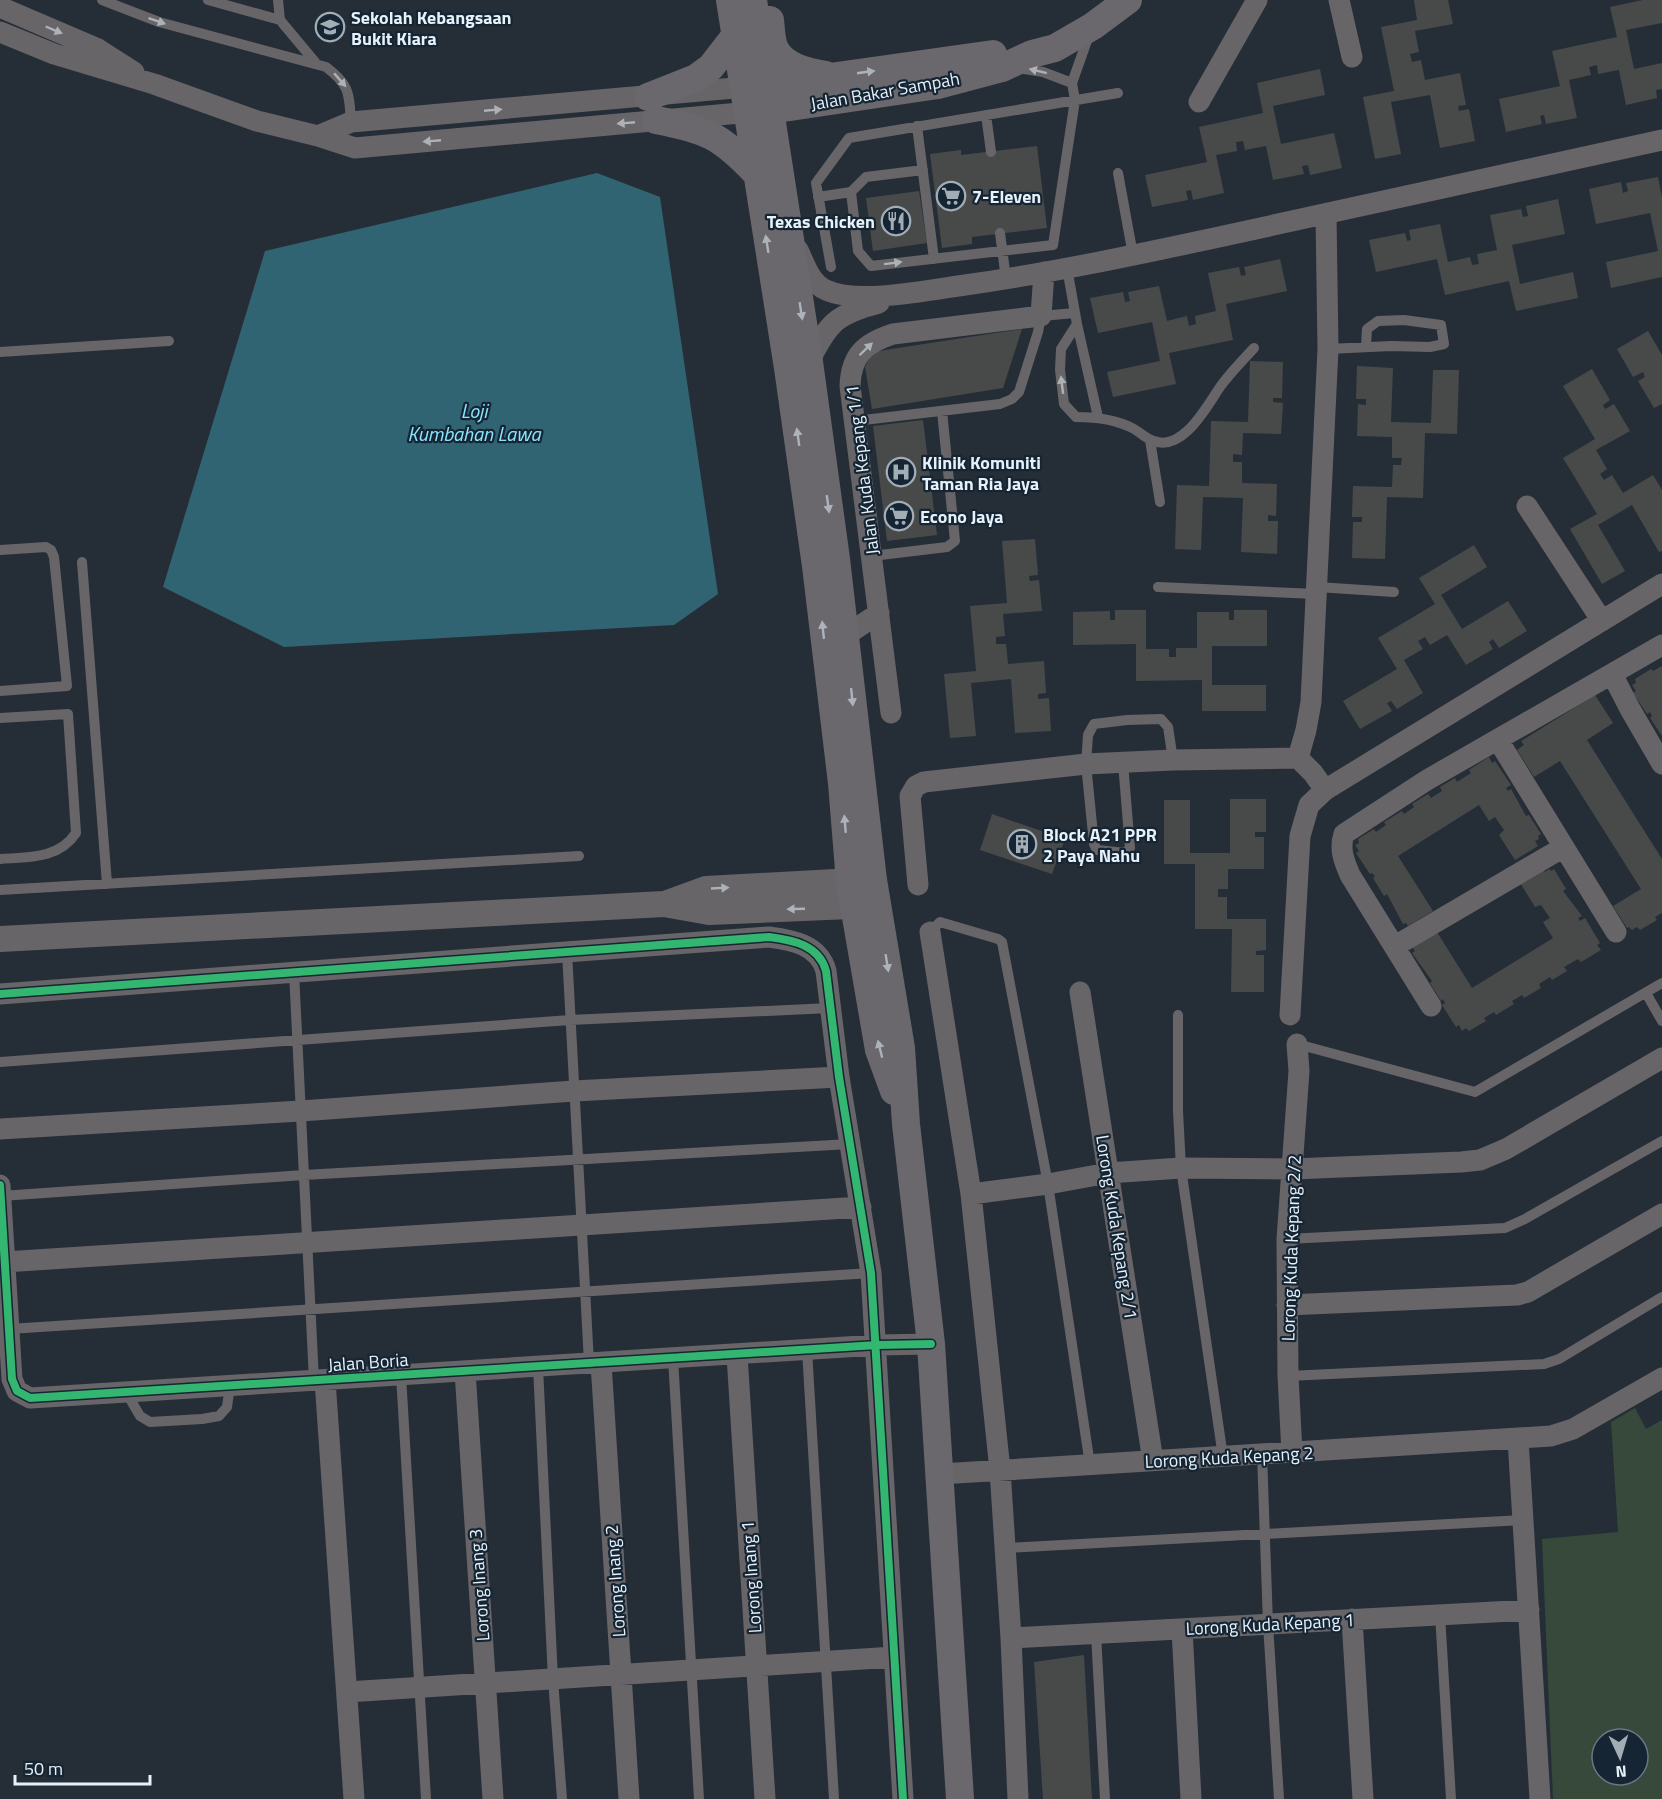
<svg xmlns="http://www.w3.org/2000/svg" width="1662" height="1799" viewBox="0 0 1662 1799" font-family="'Titillium Web',sans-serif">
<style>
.green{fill:#36493a;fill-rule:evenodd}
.water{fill:#316472}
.building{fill:#484a4a}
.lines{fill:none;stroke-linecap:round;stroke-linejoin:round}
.service{stroke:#686569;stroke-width:10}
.minor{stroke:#686569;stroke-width:21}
.tertiary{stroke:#686569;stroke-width:26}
.secondary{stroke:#6a686d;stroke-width:28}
.cycleway-casing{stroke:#152533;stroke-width:11}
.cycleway{stroke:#33b770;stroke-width:8}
.oneway{fill:#adb2b9}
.oneway2{fill:#aeb3bb}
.labels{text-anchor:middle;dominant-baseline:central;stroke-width:4.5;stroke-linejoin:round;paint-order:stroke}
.poi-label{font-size:18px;font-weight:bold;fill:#e6f1fa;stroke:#152533;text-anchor:start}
.street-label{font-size:18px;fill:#e6f1fa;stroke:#152533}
.water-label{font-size:20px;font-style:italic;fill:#8ce5fe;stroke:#152533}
</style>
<rect width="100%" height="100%" fill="#252e37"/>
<path class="green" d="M1635,1408L1646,1429L1662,1420V1799H1553L1542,1539L1618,1532L1611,1422ZM1602,1739H1638V1775H1602Z"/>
<path class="water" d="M597,173L660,197L718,594L674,625L284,647L163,587L265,251Z"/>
<path class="building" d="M1414,0H1448L1453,24L1415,31L1419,52L1410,54L1412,62L1421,60L1425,80L1460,73L1466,105L1458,106L1459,111L1469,109L1475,141L1440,148L1430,95L1391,102L1401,154L1375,159L1363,97L1394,91L1381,27L1417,20Z
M1643,0H1662V23L1626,30L1634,69L1662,63V89L1656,90L1657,98L1626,105L1619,70L1598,74L1597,65L1589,67L1591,75L1569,80L1577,118L1546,124L1544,115L1540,116L1542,124L1506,132L1499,99L1560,86L1552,51L1617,37L1610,7Z
M1320,69L1325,95L1273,106L1281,144L1334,133L1342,168L1310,175L1308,165L1302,166L1304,174L1273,180L1266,146L1245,150L1243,141L1236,142L1237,151L1216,155L1224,193L1193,200L1191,190L1186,191L1188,200L1152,207L1145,175L1207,162L1199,127L1263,113L1257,83Z
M1037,146L1047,228L972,237V244L942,248L930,154L961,150V155Z
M1658,177L1662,197V277L1611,288L1606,262L1658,251L1650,213L1596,224L1589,189L1621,182L1623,193L1628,191L1626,183Z
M919,191L927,243L873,251L866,198Z
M1558,199L1565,234L1512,245L1520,284L1573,272L1578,298L1516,311L1509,281L1445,295L1437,259L1376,272L1369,240L1405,233L1407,241L1411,240L1409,230L1440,224L1448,262L1470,257L1472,265L1479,264L1477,254L1497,250L1490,215L1521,209L1523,217L1528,216L1526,206Z
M1280,259L1287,291L1226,304L1233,340L1169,353L1176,384L1113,397L1107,372L1160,361L1152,322L1098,333L1090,298L1123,292L1125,302L1130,301L1128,292L1159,286L1167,321L1187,316L1189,326L1196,324L1195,316L1216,311L1208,273L1239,267L1241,276L1246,275L1244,267Z
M1022,329L1003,388L872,409L865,367L872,352Z
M1648,331L1662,355V404L1654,408L1638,381L1645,377L1643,372L1633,377L1617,349Z
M1250,361L1283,362L1282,398H1273V402L1283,403L1281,434L1243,433L1242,455L1233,454V462H1242V483L1277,484L1276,516L1268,515V521H1278L1277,554L1241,552L1243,498L1203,497L1201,550L1175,549L1177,485L1209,486L1211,421L1248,422Z
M1357,366L1393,368L1391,422L1431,423L1433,370H1459L1457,434L1425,433L1423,498L1387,497L1385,559L1352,558L1353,522H1362V517H1352L1353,486L1392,487L1393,465H1401L1402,458H1392V437L1357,436L1358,404L1366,405V399H1356Z
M1592,369L1610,400L1603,405L1605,409L1614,404L1630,431L1596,450L1607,469L1600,474L1604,480L1612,475L1623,493L1653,475L1662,490V551L1659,552L1632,505L1598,525L1625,571L1602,584L1570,529L1597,514L1563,458L1595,439L1563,386Z
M923,420L937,535L887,541L873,426Z
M1035,539L1038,575L1029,576L1030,581L1039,580L1042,611L1003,614L1005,636L996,637V644H1006L1008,664L1044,661L1046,693L1038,694V699L1049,698L1051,731L1015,733L1011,679L971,683L976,736L950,738L944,674L976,671L970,606L1007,603L1002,541Z
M1474,545L1487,567L1441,595L1462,629L1508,601L1527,631L1499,648L1493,639L1489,642L1493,649L1466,665L1447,635L1430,645L1425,637L1418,641L1423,649L1404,660L1423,693L1397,709L1391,701L1387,703L1392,711L1360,729L1343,701L1397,669L1378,638L1435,604L1419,578Z
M1115,610H1146V649H1169V657H1176V648H1197V612H1229V620H1234V610H1267V646H1212V685H1266V711H1202V680L1136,681V644L1073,645V612L1110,611V620H1115Z
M1662,666V736L1650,718L1652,716L1650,712L1647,714L1633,693L1636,691L1632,685L1636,683L1635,679L1651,669L1653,671Z
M1595,695L1613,723L1587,740L1662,859V913L1655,917L1657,920L1640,930L1637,927L1632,930L1629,927L1627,928L1613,906L1641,889L1560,761L1534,777L1517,750L1524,745L1521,741Z
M1489,757L1492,763L1495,761L1511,785L1506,788L1508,791L1511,789L1526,816L1529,815L1541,834L1538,836L1539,839L1535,841L1538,846L1515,860L1499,835L1504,830L1495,817L1489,821L1479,805L1398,856L1433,911L1408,926L1406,923L1403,924L1387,894L1384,896L1373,878L1375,876L1372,873L1370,874L1356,853L1359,851L1355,845L1359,843L1358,839L1374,829L1376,832L1386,825L1384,822L1402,811L1404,814L1414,807L1412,804L1428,794L1431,798L1442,791L1440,787L1455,778L1457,782L1471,773L1469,770Z
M1230,799H1266V832H1255V837H1264V869H1228V889H1218V897H1227V919H1266V950L1256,951V955H1264V992H1231L1232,929H1195V864H1164V800H1190V853H1230Z
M992,814L1065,839L1052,874L980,850Z
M1542,867L1545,872L1549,869L1551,871L1554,869L1566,889L1563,891L1582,916L1578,918L1580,921L1585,918L1600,943L1597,945L1601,950L1581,962L1578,959L1564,967L1567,971L1552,980L1550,977L1539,984L1541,988L1524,998L1522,995L1512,1001L1514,1004L1496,1015L1494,1012L1484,1018L1486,1021L1469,1031L1466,1028L1462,1031L1459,1025L1456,1027L1442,1005L1445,1003L1443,999L1441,1001L1430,983L1432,981L1412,953L1415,951L1412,947L1437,932L1472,988L1553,938L1543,922L1550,918L1541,905L1535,907L1519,881Z
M1084,1655L1092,1799H1043L1034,1662Z"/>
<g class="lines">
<path class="service" d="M102,0L159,22L326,67C350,85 349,93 351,122
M208,0L280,20
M278,0L280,20L315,62
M1018,68L1043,72L1072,83
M986,115L991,152
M917,126L934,259
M1118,173L1133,255
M851,192L858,251L871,266L1053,245L1075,100L1072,83L1089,35
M818,197L851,192L866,177L923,170
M1000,233L1006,279
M831,267L816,183L849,138L1118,93
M1067,268L1077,324L1098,417
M1077,324L1061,349L1060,370L1064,404L1076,417C1096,417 1116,419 1134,429C1141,433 1146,439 1154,441C1183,452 1207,406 1220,387C1230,373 1242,361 1254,348
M1328,349L1391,346L1430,347L1444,344L1441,325L1404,320L1378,321L1367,329L1366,346
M0,352L169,341
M855,421L1000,404L1012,399L1019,392L1038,332L1041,316L1075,313
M1150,440L1160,502
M0,550L46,547L51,550L54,557L67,686L0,691
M872,556L947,547L955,541L942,411
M82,562L107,884
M1158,587L1317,594
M1317,587L1394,592
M0,718L68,714L76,833C59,859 28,857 0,859
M1123,763L1130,848L1125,853L1097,850L1094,844L1086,764L1088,735L1094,724L1127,720L1161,719L1168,727L1173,760
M0,890L579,856
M930,932L940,922L998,939L1002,942L1048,1184L1090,1465
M567,952L589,1363
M294,972L314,1381
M1646,993L1662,1021
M1178,1015V1111L1181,1168L1223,1457
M1297,1044L1475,1092L1662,983
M0,1062L570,1020L830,1008
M1,1196L304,1175L850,1144
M1287,1239L1505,1228L1525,1219L1662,1141
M9,1329L871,1273
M807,1350L834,1799
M673,1358L699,1799
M538,1367L553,1679L562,1799
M401,1375L426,1799
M1288,1376L1544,1364L1559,1359L1662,1297
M126,1392L140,1416L150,1422L202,1419L219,1416L227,1407L230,1386
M1262,1454L1268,1624L1279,1799
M1005,1548L1523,1520
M1440,1614L1451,1799
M1096,1634L1105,1799"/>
<path class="minor" d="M1339,0L1352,57
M0,7L98,49L134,72
M0,32L54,54L154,84L257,121L318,136L355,148L762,111
M1199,102L1257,0
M318,136L351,122L757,86
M798,250C805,264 810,283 826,290C858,305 930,290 965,285C1051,273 1135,255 1219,237C1367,206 1514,171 1662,140
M809,362C828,323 836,314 879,303
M1527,506L1602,621
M845,636L879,613
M1612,674L1630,709L1662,764
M891,713L850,386C851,355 865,343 893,334L1041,316L1044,272
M1498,740L1616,932
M1298,758L1306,730L1311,702L1328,349L1326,215
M918,885L910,796L916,786L924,782L1086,764L1173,760L1298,758L1313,773L1325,790
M930,932L971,1194L1000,1470L1011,1638L1018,1799
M1395,946L1564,847
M1080,992L1153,1461
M0,994L769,937C793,940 819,945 826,971L839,1077L871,1273L903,1799
M1431,1006L1350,875C1344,861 1339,849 1344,834L1427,780L1662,645
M1290,1015L1300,836L1309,805L1325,790L1662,584
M0,1129L301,1111L574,1091L839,1077
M0,1185L12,1379L17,1391L30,1398L877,1345L931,1344
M971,1194L1048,1184L1108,1173L1181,1168L1293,1169L1461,1162L1480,1160L1506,1149L1662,1058
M4,1262L861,1207
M1287,1305L1517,1295L1528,1292L1662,1214
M737,1355L765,1799
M601,1363L629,1799
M465,1371L493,1799
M325,1380L354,1799
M1518,1439L1540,1799
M1292,1453L1288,1376L1287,1239L1299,1071L1297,1044
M940,1474L1551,1436L1573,1429L1662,1378
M1352,1619L1363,1799
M1182,1629L1191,1799
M1011,1638L1529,1610
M347,1692L894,1657"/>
<path class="tertiary" d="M665,904L706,889L871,880
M0,939L664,904L709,912L874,905"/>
<path class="secondary" d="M730,0L788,368L816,566L842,783L850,882L879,1050L894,1091
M753,0L809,362L836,559L873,880L901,1048L906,1124L931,1344L960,1799
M770,20C771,28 771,41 775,49C784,67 808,72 826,75
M766,86L993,54
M648,97L696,78L711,67L735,36
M770,110L938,85L1002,68L1032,54L1055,48L1093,26L1128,0
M656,120C707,130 720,135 756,173"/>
<g class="cycleway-casing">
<path id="cycleway" d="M0,994L769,937C793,940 819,945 826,971L839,1077L871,1273L903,1799
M0,1185L12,1379L17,1391L30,1398L877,1345L931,1344"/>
</g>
<use href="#cycleway" class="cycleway"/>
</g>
<defs><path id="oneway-solid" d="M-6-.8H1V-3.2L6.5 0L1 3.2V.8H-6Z" transform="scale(1.5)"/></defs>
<g class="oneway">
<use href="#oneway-solid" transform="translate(157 21) rotate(19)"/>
<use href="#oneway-solid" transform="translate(54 30) rotate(23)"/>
<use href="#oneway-solid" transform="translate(1038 71) rotate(-166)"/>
<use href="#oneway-solid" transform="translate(340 80) rotate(49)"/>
<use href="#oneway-solid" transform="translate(493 110) rotate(-5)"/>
<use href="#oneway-solid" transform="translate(626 123) rotate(175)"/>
<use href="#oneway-solid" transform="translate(432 141) rotate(175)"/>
<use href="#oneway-solid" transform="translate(893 263) rotate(-7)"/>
<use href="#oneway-solid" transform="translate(866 349) rotate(-44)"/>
<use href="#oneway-solid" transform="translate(1062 385) rotate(-97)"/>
<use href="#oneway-solid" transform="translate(720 888) rotate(-3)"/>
<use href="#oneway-solid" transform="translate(796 909) rotate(178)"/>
</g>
<g class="oneway2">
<use href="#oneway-solid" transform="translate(866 72) rotate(-8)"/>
<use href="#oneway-solid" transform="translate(767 244) rotate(-99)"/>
<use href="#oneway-solid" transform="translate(801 311) rotate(81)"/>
<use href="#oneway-solid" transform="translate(798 437) rotate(-98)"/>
<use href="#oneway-solid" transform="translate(828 504) rotate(82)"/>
<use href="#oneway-solid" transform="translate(823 630) rotate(-96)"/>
<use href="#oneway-solid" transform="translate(852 697) rotate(84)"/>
<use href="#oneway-solid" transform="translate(845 824) rotate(-95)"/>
<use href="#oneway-solid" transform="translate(887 963) rotate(81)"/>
<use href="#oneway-solid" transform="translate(880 1049) rotate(-104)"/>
</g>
<defs>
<g id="school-ring" transform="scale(1.5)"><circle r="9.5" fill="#152533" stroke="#a2adb6" stroke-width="1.5"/><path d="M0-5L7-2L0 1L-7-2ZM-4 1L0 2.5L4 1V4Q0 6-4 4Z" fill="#a2adb6"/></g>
<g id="supermarket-ring" transform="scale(1.5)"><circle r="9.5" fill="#152533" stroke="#a2adb6" stroke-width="1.5"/><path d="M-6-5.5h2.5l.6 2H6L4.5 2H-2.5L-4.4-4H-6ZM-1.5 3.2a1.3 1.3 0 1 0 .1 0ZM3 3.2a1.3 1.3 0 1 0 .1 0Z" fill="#a2adb6"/></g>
<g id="restaurant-ring" transform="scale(1.5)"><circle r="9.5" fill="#152533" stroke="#a2adb6" stroke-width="1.5"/><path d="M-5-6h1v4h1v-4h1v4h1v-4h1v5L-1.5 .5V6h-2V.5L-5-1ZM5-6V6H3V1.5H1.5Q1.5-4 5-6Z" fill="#a2adb6"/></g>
<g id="hospital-ring" transform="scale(1.5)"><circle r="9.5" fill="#152533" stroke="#a2adb6" stroke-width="1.5"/><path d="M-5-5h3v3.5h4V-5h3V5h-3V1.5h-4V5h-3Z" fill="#a2adb6"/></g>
<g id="building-ring" transform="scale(1.5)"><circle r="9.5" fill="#152533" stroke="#a2adb6" stroke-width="1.5"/><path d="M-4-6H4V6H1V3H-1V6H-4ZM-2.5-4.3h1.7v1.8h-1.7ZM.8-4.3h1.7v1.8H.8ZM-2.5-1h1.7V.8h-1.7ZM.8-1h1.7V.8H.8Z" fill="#a2adb6"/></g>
</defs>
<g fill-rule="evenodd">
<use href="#school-ring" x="330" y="27"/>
<use href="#supermarket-ring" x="951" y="196"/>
<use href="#restaurant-ring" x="896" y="221"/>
<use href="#hospital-ring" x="901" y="472"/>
<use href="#supermarket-ring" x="899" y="516"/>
<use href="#building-ring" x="1022" y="844"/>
</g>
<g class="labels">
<g class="poi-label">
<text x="351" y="17">Sekolah Kebangsaan<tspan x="351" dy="21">Bukit Kiara</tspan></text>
<text x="972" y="196">7-Eleven</text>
<text x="875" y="221" text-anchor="end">Texas Chicken</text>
<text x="922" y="462">Klinik Komuniti<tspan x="922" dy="21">Taman Ria Jaya</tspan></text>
<text x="920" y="516">Econo Jaya</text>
<text x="1043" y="834">Block A21 PPR<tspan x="1043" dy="21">2 Paya Nahu</tspan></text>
</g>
<g class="street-label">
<text transform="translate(885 91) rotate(-10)">Jalan Bakar Sampah</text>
<text transform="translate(862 470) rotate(-97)">Jalan Kuda Kepang 1/1</text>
<text transform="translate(1117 1227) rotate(81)">Lorong Kuda Kepang 2/1</text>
<text transform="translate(1291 1248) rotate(-88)">Lorong Kuda Kepang 2/2</text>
<text transform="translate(368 1362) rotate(-4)">Jalan Boria</text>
<text transform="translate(1229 1457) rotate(-3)">Lorong Kuda Kepang 2</text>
<text transform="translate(751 1577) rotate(-94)">Lorong Inang 1</text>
<text transform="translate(615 1581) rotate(-94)">Lorong Inang 2</text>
<text transform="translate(479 1585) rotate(-94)">Lorong Inang 3</text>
<text transform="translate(1270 1624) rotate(-3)">Lorong Kuda Kepang 1</text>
</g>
<g class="water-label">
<text x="474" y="410">Loji<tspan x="474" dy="23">Kumbahan Lawa</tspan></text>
</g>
</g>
<g transform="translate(1620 1757) rotate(176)"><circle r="28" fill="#152533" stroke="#697783" stroke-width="1.5"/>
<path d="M0-4.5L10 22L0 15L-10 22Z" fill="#a2adb6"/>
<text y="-9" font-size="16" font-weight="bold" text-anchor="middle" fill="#e6f1fa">N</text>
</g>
<path d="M15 1775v9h135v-9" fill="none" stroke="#e6f1fa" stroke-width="3"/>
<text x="24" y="1775" font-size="18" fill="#e6f1fa" stroke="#152533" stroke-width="4.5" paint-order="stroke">50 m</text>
</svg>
